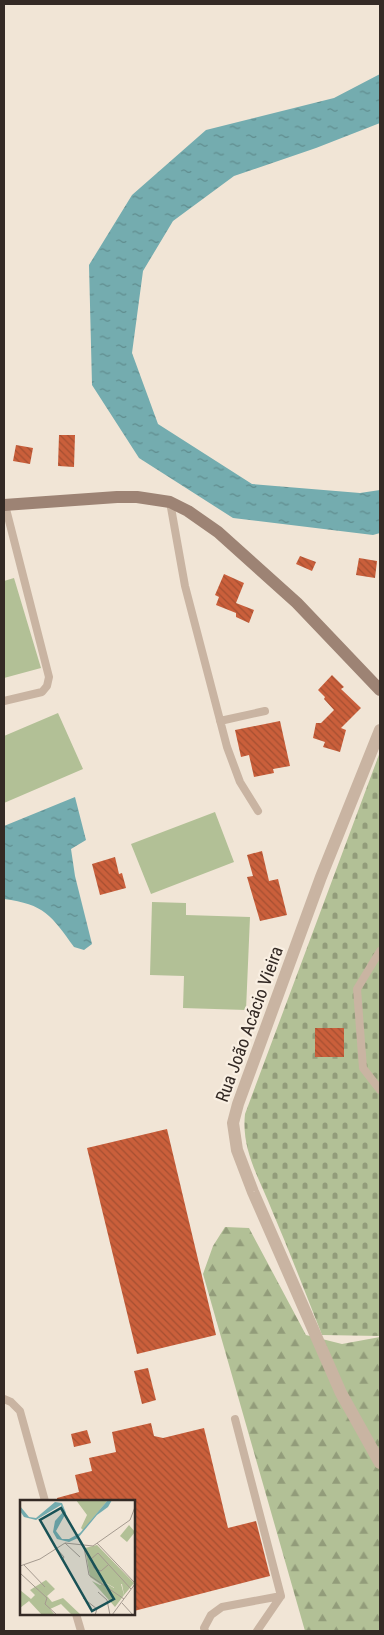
<svg xmlns="http://www.w3.org/2000/svg" width="384" height="1635" viewBox="0 0 384 1635" font-family="'Roboto Condensed',sans-serif">
<style>
.green{fill:#b2c096}
.forest{fill:url(#forest-firs)}
.cemetery{fill:url(#cemetery-stones)}
.water{fill:url(#water-ripples)}
.building{fill:url(#building-back-hatch)}
.lines{fill:none;stroke-linecap:round;stroke-linejoin:round}
.lane{stroke:#c9b4a2;stroke-width:8}
.street{stroke:#c9b4a2;stroke-width:12}
.secondary{stroke:#9d8374;stroke-width:12}
.labels{text-anchor:middle;dominant-baseline:central;stroke-width:4.5;stroke-linejoin:round;paint-order:stroke}
.street-label{font-size:18px;fill:#342a25;stroke:#f9efe2}
.inset-road{fill:none;stroke:#a59a8f;stroke-width:1}
.view{fill:#195256;fill-opacity:0.15;stroke:#195256;stroke-width:2.5}
.inset-edge{fill:none;stroke:#342a25;stroke-width:2.5}
</style>
<defs>
<pattern id="forest-firs" width="22" height="20" patternUnits="userSpaceOnUse" patternTransform="scale(1.25)"><rect width="22" height="20" fill="#b2c096"/><path d="M5 1l3.5 6h-7zM16 11l3.5 6h-7z" fill="#929c7a"/></pattern>
<pattern id="cemetery-stones" width="16" height="16" patternUnits="userSpaceOnUse" patternTransform="scale(1.25)"><rect width="16" height="16" fill="#b2c096"/><path d="M2 7V4a2 2 0 0 1 4 0v3zM10 15v-3a2 2 0 0 1 4 0v3z" fill="#929c7a"/></pattern>
<pattern id="water-ripples" width="26" height="14" patternUnits="userSpaceOnUse" patternTransform="scale(1.25)"><rect width="26" height="14" fill="#74acaf"/><path d="M2 4q2-2 4 0t4 0M15 11q2-2 4 0t4 0" fill="none" stroke="#608c8e"/></pattern>
<pattern id="building-back-hatch" width="6" height="6" patternUnits="userSpaceOnUse" patternTransform="scale(1.25)"><rect width="6" height="6" fill="#ca5f3b"/><path d="M-1 5l2 2M0 0l6 6M5-1l2 2" fill="none" stroke="#a54f31"/></pattern>
</defs>
<rect width="100%" height="100%" fill="#f1e5d6"/>
<path class="green" d="M14,578L41,668L4,678V581Z
M58,713L83,769L4,803V736Z
M215,812L234,862L151,894L131,844Z
M152,902L186,903V915L250,917L246,1010L183,1008L184,976L150,975Z"/>
<path class="forest" d="M225,1227L249,1228L306,1335L342,1344L380,1337V1631H305L203,1274L213,1246Z"/>
<path class="cemetery" d="M380,752V1336L322,1335C306,1294 290,1253 273,1213C260,1179 241,1151 245,1114Z"/>
<path class="water" d="M380,74V123L316,148L234,176L173,221L143,271L132,353L158,424L252,484L360,493L380,490V533L373,535L233,518L139,458L92,385L89,265L132,195L206,130L334,98Z
M75,797L86,840L71,849L75,876L92,944L84,950L74,947C52,916 44,904 4,899V826Z"/>
<path class="building" d="M59,435H75L74,467L58,466Z
M16,445L33,448L30,464L13,461Z
M300,556L316,562L312,571L296,564Z
M359,558L377,561L375,578L356,575Z
M224,574L244,583L236,603L254,610L249,623L236,617V613L216,605L219,597L215,595Z
M332,675L344,687L341,689L361,708L341,728L346,730L340,752L323,747L325,742L313,738L316,723H321L334,710L324,699L325,697L318,690Z
M280,721L290,766L273,769L274,773L254,777L249,755L241,757L235,730Z
M262,851L269,881L278,879L287,915L260,921L247,877L253,876L247,855Z
M115,857L119,874L122,873L126,888L100,895L92,864Z
M315,1028H344V1057H315Z
M167,1129L216,1335L137,1354L87,1148Z
M148,1368L156,1400L142,1404L134,1371Z
M151,1423L154,1436L163,1438L204,1428L228,1528L256,1521L270,1576L134,1611V1501H57V1498L79,1492L75,1475L92,1471L89,1458L116,1452L112,1432Z
M87,1430L91,1443L74,1447L71,1434Z"/>
<g class="lines">
<path class="lane" d="M170,502L185,586L227,747L240,782L258,811
M4,701L42,692L47,686L49,677L5,505
M220,721L265,711
M380,951L357,989L363,1068L380,1090
M4,1399L11,1402L20,1411L45,1501
M235,1419L281,1596L257,1631
M76,1614L81,1631
M205,1631L204,1628L211,1615L222,1607L281,1596"/>
<path class="street" d="M380,730L321,877L238,1104L233,1123L237,1150L253,1192L341,1393L380,1463"/>
<path class="secondary" d="M4,505L117,497H137L170,502L188,511L218,532L297,603L380,690"/>
</g>
<g class="labels">
<g class="street-label">
<text transform="translate(249 1024) rotate(-70)">Rua João Acácio Vieira</text>
</g>
</g>
<g transform="translate(20 1500)">
<rect width="115" height="115" fill="#f1e5d6"/>
<path d="M109,25L115,32L107,42L100,36Z" fill="#b2c096"/>
<path d="M56,0H88L63,30L61,28L67,15ZM26,80L35,89L27,96L32,102L43,98L61,115H52L41,104L30,109L35,115H22L9,101L0,108V90L11,99L15,95L10,90ZM72,81L80,85L84,82L94,88L95,83L101,84L104,95L95,107Z" fill="#b2c096"/>
<path d="M77,45L114,83L104,95L102,84H95V88L84,82L80,84L70,77L65,48Z" fill="#b2c096"/>
<path d="M88,0H92L88,7L77,15L58,38L49,42L37,39L33,32L35,21L43,12L41,5L16,20L4,17L0,11V6L9,17L16,18L35,2L42,3L46,13L36,31L42,39H49L60,33Z" fill="#74acaf"/>
<path class="inset-road" d="M45,43L60,57M77,43L115,83M64,47L69,75L104,99M36,48L44,57L42,60M4,65L25,87M88,65L81,71L74,68L71,59L78,53L111,89M0,66L20,59L45,43L73,46L110,20L115,7M0,73L27,98L25,104L37,115M78,92L87,100L90,115M63,98L77,109L75,115M102,103L113,115M92,115L115,84"/>
<path class="view" d="M41,8L94,99L72,111L20,20Z"/>
<rect width="115" height="115" class="inset-edge"/>
</g>
<rect width="384" height="1635" fill="none" stroke="#342a25" stroke-width="10"/>
</svg>
